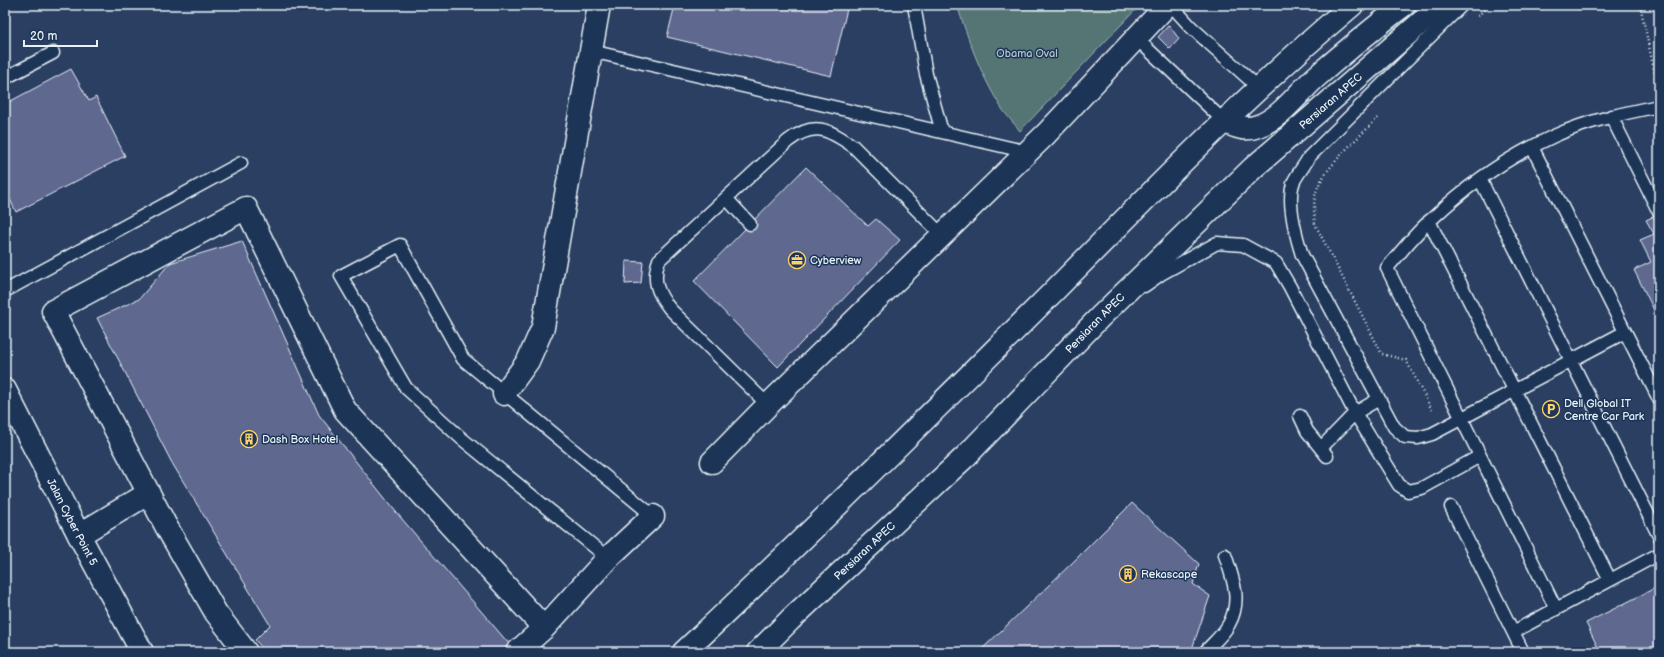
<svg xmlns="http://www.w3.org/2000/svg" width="1664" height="657" viewBox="0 0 1664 657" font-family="'Balsamiq Sans',sans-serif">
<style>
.green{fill:#557575;stroke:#9eb3b6}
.building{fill:#5e688f;stroke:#e8f1f8}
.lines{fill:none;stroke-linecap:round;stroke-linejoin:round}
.lane-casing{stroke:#e8f1f8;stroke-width:15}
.street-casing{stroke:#e8f1f8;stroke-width:25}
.secondary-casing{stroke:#e8f1f8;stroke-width:25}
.path{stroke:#e8f1f8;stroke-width:2.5;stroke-dasharray:1 3;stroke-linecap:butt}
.lane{stroke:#1d3557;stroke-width:12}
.street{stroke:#1d3557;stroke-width:22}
.secondary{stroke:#1d3557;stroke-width:22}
.labels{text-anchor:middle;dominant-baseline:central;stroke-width:3;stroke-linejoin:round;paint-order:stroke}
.park-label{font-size:11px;fill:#b5c6ca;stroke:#1d3557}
.street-label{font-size:11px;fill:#e8f1f8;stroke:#1d3557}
.poi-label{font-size:11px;fill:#e8f1f8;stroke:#1d3557;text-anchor:start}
</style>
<rect width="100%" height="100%" fill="#2a3f62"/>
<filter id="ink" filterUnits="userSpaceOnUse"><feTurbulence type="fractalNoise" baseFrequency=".025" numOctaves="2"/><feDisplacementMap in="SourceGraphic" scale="8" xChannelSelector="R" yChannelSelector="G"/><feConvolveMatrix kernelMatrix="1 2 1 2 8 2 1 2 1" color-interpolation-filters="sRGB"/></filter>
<g filter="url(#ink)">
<path class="green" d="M957,5H1140L1020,131C1013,122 1004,113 999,104C980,73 968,39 957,5Z"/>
<path class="building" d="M675,5H848L831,76L667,37Z
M1169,25L1179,39L1170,49L1158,37Z
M71,69L89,101L96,97L125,156L16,212L5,189V104Z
M806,167L868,226L876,219L900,240L778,367L694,281Z
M1659,214V320L1634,270L1651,262L1640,240L1654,234L1646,220Z
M242,241L319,415L396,512L510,645L502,652H266L255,640L270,625L172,463L97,318L139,299L170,263Z
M626,261L643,262L641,283L625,284Z
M1132,503L1199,564L1193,584L1210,596L1191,652H979L1073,562Z
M1659,586V647L1650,652H1600L1586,623Z"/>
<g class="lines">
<g class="lane-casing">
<path id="lane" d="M914,5L926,74L942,132
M1171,5L1191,27L1259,88
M1462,5L1309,157C1305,165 1298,173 1294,181C1286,200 1296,236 1302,255L1394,427L1405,437L1418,438L1432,434L1625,332
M1136,38L1224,121
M591,51L1028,152
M5,78L53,53
M1611,116L1659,212
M1532,147L1659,399
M1480,179L1659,536
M726,198L750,224
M1429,221L1610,580
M1144,286L1161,274L1217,243L1243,245L1276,263L1290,287L1355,413L1399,485L1408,491L1422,488L1480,456
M5,291L241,163
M768,405L670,309C657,293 652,280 659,260L788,141C814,121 828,129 853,146L943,236
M1300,416L1307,431L1327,456
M1321,448L1355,413L1379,399
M1451,507L1523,652
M608,558L461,438L406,388L341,276L400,245L463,359L653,516
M1556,609L1387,268C1402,251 1416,232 1434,217C1469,184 1510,156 1554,136C1587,121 1624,113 1659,106
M1513,632L1659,554
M1205,652C1213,643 1224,634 1229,624C1242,600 1233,579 1225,555"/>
</g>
<g class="street-casing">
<path id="street" d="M504,394L528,361L543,327L599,5
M712,462L768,405L1046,134L1167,5
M79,535L149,493
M246,652L216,613L166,526L53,311L246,208L345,410L544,628
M517,652L544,628L608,558L653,516"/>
</g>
<g class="secondary-casing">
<g id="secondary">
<path d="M1224,121C1235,127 1246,131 1258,126C1280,119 1299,92 1316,77C1345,52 1374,27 1404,5"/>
<path id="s1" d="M5,390L79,535L142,652"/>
<path d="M684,652C809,535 931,414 1052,293C1150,194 1246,95 1352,5"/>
<path id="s2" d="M758,652L791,619L966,456L1100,317L1253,168L1441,5"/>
</g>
</g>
<path class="path" d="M1640,5L1658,88
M1478,16L1489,5
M1378,118C1360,136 1326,166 1317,189C1313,200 1314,213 1315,224L1382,354L1406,360L1433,412"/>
<use href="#lane" class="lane"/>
<use href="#street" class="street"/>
<use href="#secondary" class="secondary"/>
</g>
</g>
<defs>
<g id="office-ring" transform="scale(0.9)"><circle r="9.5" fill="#1d3557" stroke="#ffd166" stroke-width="1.5"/><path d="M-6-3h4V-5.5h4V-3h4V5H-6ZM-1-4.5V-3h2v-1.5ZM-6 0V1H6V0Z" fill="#ffd166"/></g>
<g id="parking-ring" transform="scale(0.9)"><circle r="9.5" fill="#1d3557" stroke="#ffd166" stroke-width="1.5"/><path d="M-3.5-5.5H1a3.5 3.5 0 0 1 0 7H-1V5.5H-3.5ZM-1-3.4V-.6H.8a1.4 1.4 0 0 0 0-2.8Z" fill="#ffd166"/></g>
<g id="building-ring" transform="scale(0.9)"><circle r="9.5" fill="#1d3557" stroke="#ffd166" stroke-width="1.5"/><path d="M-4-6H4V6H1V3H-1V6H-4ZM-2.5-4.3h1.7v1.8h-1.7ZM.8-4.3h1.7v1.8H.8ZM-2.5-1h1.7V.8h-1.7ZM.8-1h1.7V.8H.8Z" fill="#ffd166"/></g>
</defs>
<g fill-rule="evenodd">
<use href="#office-ring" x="797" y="260"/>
<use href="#parking-ring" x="1551" y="409"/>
<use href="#building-ring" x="249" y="439"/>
<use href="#building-ring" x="1128" y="574"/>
</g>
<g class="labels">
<g class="park-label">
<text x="1027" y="53">Obama Oval</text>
</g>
<g class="street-label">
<text stroke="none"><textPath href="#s2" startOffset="795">Persiaran APEC</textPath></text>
<text stroke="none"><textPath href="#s2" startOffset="471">Persiaran APEC</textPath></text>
<text stroke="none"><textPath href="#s1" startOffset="148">Jalan Cyber Point 5</textPath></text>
<text stroke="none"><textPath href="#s2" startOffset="147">Persiaran APEC</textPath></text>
</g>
<g class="poi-label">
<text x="810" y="260">Cyberview</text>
<text x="1564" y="403">Dell Global IT<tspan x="1564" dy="13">Centre Car Park</tspan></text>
<text x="262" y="439">Dash Box Hotel</text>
<text x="1141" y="574">Rekascape</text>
</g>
</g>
<rect width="1664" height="657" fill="none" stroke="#1d3557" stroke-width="20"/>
<rect x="10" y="10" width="1644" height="637" fill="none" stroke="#e8f1f8" stroke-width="1.5" filter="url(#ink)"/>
<path d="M24 40v6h73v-6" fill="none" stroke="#e8f1f8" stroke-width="2"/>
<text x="30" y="40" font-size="12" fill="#e8f1f8" stroke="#1d3557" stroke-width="3" paint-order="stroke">20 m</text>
</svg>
